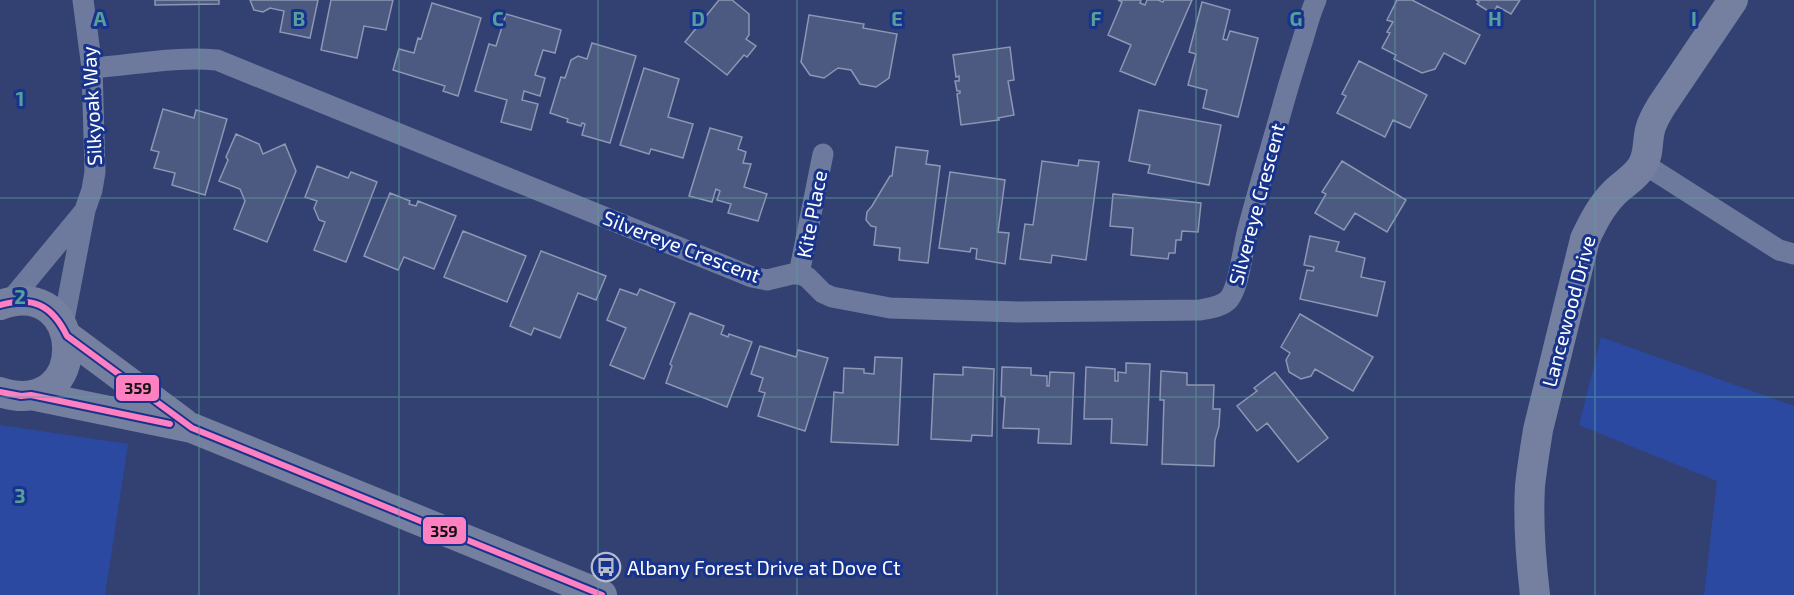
<svg xmlns="http://www.w3.org/2000/svg" width="1794" height="595" viewBox="0 0 1794 595" font-family="'Exo 2',sans-serif">
<style>
.green{fill:#2b49a1}
.building{fill:#4c5980;stroke:#8d96b3;stroke-width:1.5}
.lines{fill:none;stroke-linecap:round;stroke-linejoin:round}
.street{stroke:#6e7a9d;stroke-width:21}
.secondary{stroke:#7580a1;stroke-width:30}
.bus-1-casing{stroke:#18338b;stroke-width:10}
.bus-1{stroke:#ff80c0;stroke-width:6}
.grid{fill:none;stroke:#579f9a;stroke-width:1.5;stroke-opacity:0.55}
.labels{text-anchor:middle;dominant-baseline:central;stroke-width:6;stroke-linejoin:round;paint-order:stroke}
.street-label{font-size:20px;fill:#fff;stroke:#18338b}
.poi-label{font-size:20px;fill:#fff;stroke:#18338b;text-anchor:start}
.grid-label{font-size:20px;text-anchor:middle;font-weight:bold;fill:#579f9a;stroke:#18338b;stroke-width:6;stroke-linejoin:round;paint-order:stroke}
.line-badge{stroke:#18338b;stroke-width:2}
.pale-badge-label{font-size:16px;text-anchor:middle;font-weight:bold;fill:#111}
</style>
<rect width="100%" height="100%" fill="#324171"/>
<path class="green" d="M1601,337L1794,406V595H1704L1717,481L1579,425Z
M0,425L128,444L105,595H0Z"/>
<path class="building" d="M155,0H219V4L155,5Z
M250,0H318L310,38L280,32L284,11L270,8L263,12L254,10Z
M331,0H393L386,30L364,26L357,58L321,50Z
M719,0H732L749,14V35L746,39L756,46L747,57L744,55L727,75L685,42Z
M1118,0H1141L1140,3L1145,5L1147,0H1158L1163,2L1164,0H1192L1155,85L1120,71L1131,45L1108,35L1122,2Z
M1397,0H1412L1480,35L1465,64L1444,53L1435,69L1422,73L1394,59L1396,55L1382,48L1390,33L1387,32L1393,22L1387,20Z
M1476,0H1520L1511,14L1497,6L1493,14L1477,4L1479,2Z
M1202,2L1230,10L1223,39L1227,40L1230,31L1258,38L1238,117L1203,108L1207,90L1188,85L1196,54L1189,52Z
M432,3L481,18L458,96L443,91L445,86L393,70L399,49L414,53L418,38L421,39Z
M506,14L561,30L555,53L543,50L535,75L545,78L540,96L524,91L522,100L538,104L531,130L501,122L507,100L475,91L489,44L496,46Z
M809,15L864,24L863,28L897,34L889,78L876,87L860,84L851,70L838,68L824,78L810,75L801,62Z
M592,43L636,56L610,143L582,135L585,124L582,123L581,126L567,122L568,119L550,113L561,77L565,78L571,60L578,56L587,59Z
M1010,47L1014,80L1008,81L1014,115L998,118L999,120L961,125L957,94L960,93V91H957L955,81H959V76L956,77L953,55Z
M1359,61L1427,95L1410,128L1393,120L1385,137L1337,113L1346,96L1342,94Z
M644,68L679,79L668,117L693,124L683,158L651,149L649,154L620,145Z
M163,109L194,118L196,110L227,119L205,195L172,185L175,173L154,168L159,152L151,150Z
M1139,110L1221,125L1209,185L1148,173L1150,165L1129,161Z
M710,128L742,137L738,149L746,152L743,163L751,164L744,187L767,194L758,221L728,213L731,204L717,200L720,191L716,189L712,202L689,196Z
M236,134L259,144L263,154L285,144L296,171L267,242L234,229L245,201L240,189L219,181L228,160L226,157Z
M896,147L928,151L926,164L940,166L928,263L899,260L900,248L874,245L876,227L871,226L866,220L867,212L872,206L890,176H892Z
M1079,160L1099,162L1086,260L1052,255L1051,263L1020,259L1025,224L1033,225L1042,161L1078,166Z
M1342,161L1406,200L1387,232L1355,213L1344,230L1315,213L1326,194L1322,192Z
M317,166L348,178L351,172L377,182L346,262L314,250L325,222L319,220L314,208L317,201L305,197Z
M950,172L1005,180L998,232L1009,233L1005,264L976,259L977,249L971,248L970,252L939,248Z
M390,193L410,201L409,204L416,206L418,201L456,216L434,269L404,257L398,270L364,256Z
M1113,194L1201,203L1198,232L1182,231L1181,240H1176L1175,253H1169L1168,259L1131,255L1133,228L1110,226Z
M463,231L526,256L507,302L444,277Z
M1310,236L1339,242L1336,251L1365,258L1361,277L1385,282L1377,316L1300,299L1307,270L1313,271L1314,267L1304,265Z
M541,251L606,276L596,300L578,293L560,338L534,328L531,335L510,326Z
M620,289L637,295L640,289L675,303L644,379L610,365L626,328L607,320Z
M690,313L724,326L721,334L728,337L729,334L752,342L727,407L666,383L672,366L670,364Z
M1300,314L1373,357L1353,391L1315,369L1311,376L1301,379L1289,372L1286,360L1290,353L1281,347Z
M760,346L796,357L798,350L828,358L805,431L758,416L765,393L759,391L763,378L751,374Z
M875,357L902,358L898,445L831,442L834,392L843,393L844,368L864,369V373L874,374Z
M1126,363L1150,364L1147,445L1111,443L1112,419H1084L1086,367L1115,369V381H1118V372L1126,373Z
M963,367L994,369L992,436L972,435L971,441L931,439L934,374L963,375Z
M1002,367L1031,368V375L1047,376V386H1049L1050,372L1074,373L1071,444L1038,443L1039,429L1003,428L1005,397L1001,396Z
M1161,371L1187,373V385H1214L1213,409H1220L1219,426L1215,440L1214,466L1162,464L1164,400H1160Z
M1275,372L1328,438L1298,462L1267,423L1257,431L1237,406L1257,391L1254,388Z"/>
<g class="lines">
<path class="street" d="M92,68C134,65 175,56 217,60L752,277L767,280L792,274H799L807,277L823,293L832,297L890,308L1018,312L1200,310C1210,308 1222,307 1229,299C1239,287 1243,249 1247,233C1258,190 1271,148 1283,105C1289,83 1296,61 1303,39C1307,26 1310,13 1316,0
M1644,164L1779,250L1794,254
M799,274L823,154
M10,301L83,213
M63,325L85,210L92,190L95,172L92,68L83,0"/>
<path class="secondary" d="M0,305C87,274 92,421 0,392
M67,336L184,423
M31,395L192,428L602,595
M1535,595C1531,561 1528,520 1530,486C1532,467 1535,449 1538,430L1585,239C1593,222 1601,206 1615,192C1624,183 1636,177 1642,166C1649,155 1647,143 1650,130C1652,121 1657,113 1662,105L1733,0"/>
<g class="bus-1-casing">
<path id="bus-1" d="M0,305C33,296 52,305 67,336L192,428L602,595
M0,392L21,396L31,395L170,424"/>
</g>
<use href="#bus-1" class="bus-1"/>
</g>
<path class="grid" d="M199,0V595M399,0V595M598,0V595M797,0V595M997,0V595M1196,0V595M1395,0V595M1595,0V595M0,198H1794M0,397H1794"/>
<defs>
<g id="bus-ring" transform="scale(1.5)"><circle r="9.5" fill="#18338b" stroke="#b7bccd" stroke-width="1.5"/><path d="M-5-6H5V4H4V6H2V4H-2V6H-4V4H-5ZM-3.5-4V0h7V-4ZM-3.5 1.2v1.5H-2V1.2ZM2 1.2v1.5H3.5V1.2Z" fill="#b7bccd"/></g>
</defs>
<g fill-rule="evenodd">
<use href="#bus-ring" x="606" y="567"/>
</g>
<g class="labels">
<g class="street-label">
<text transform="translate(91 106) rotate(-93)">Silkyoak Way</text>
<text transform="translate(1256 204) rotate(-75)">Silvereye Crescent</text>
<text transform="translate(811 214) rotate(-79)">Kite Place</text>
<text transform="translate(682 246) rotate(21)">Silvereye Crescent</text>
<text transform="translate(1568 311) rotate(-75)">Lancewood Drive</text>
</g>
<g class="poi-label">
<text x="627" y="567">Albany Forest Drive at Dove Ct</text>
</g>
</g>
<g class="grid-label">
<text x="100" y="26">A</text>
<text x="299" y="26">B</text>
<text x="498" y="26">C</text>
<text x="698" y="26">D</text>
<text x="897" y="26">E</text>
<text x="1096" y="26">F</text>
<text x="1296" y="26">G</text>
<text x="1495" y="26">H</text>
<text x="1694" y="26">I</text>
<text x="20" y="106">1</text>
<text x="20" y="304">2</text>
<text x="20" y="503">3</text>
</g>
<g class="line-badge">
<rect x="115" y="374" width="45" height="28" rx="6" fill="#ff80c0"/>
<rect x="422" y="516" width="45" height="29" rx="6" fill="#ff80c0"/>
</g>
<g class="pale-badge-label">
<text x="138" y="394">359</text>
<text x="444" y="537">359</text>
</g>
</svg>
